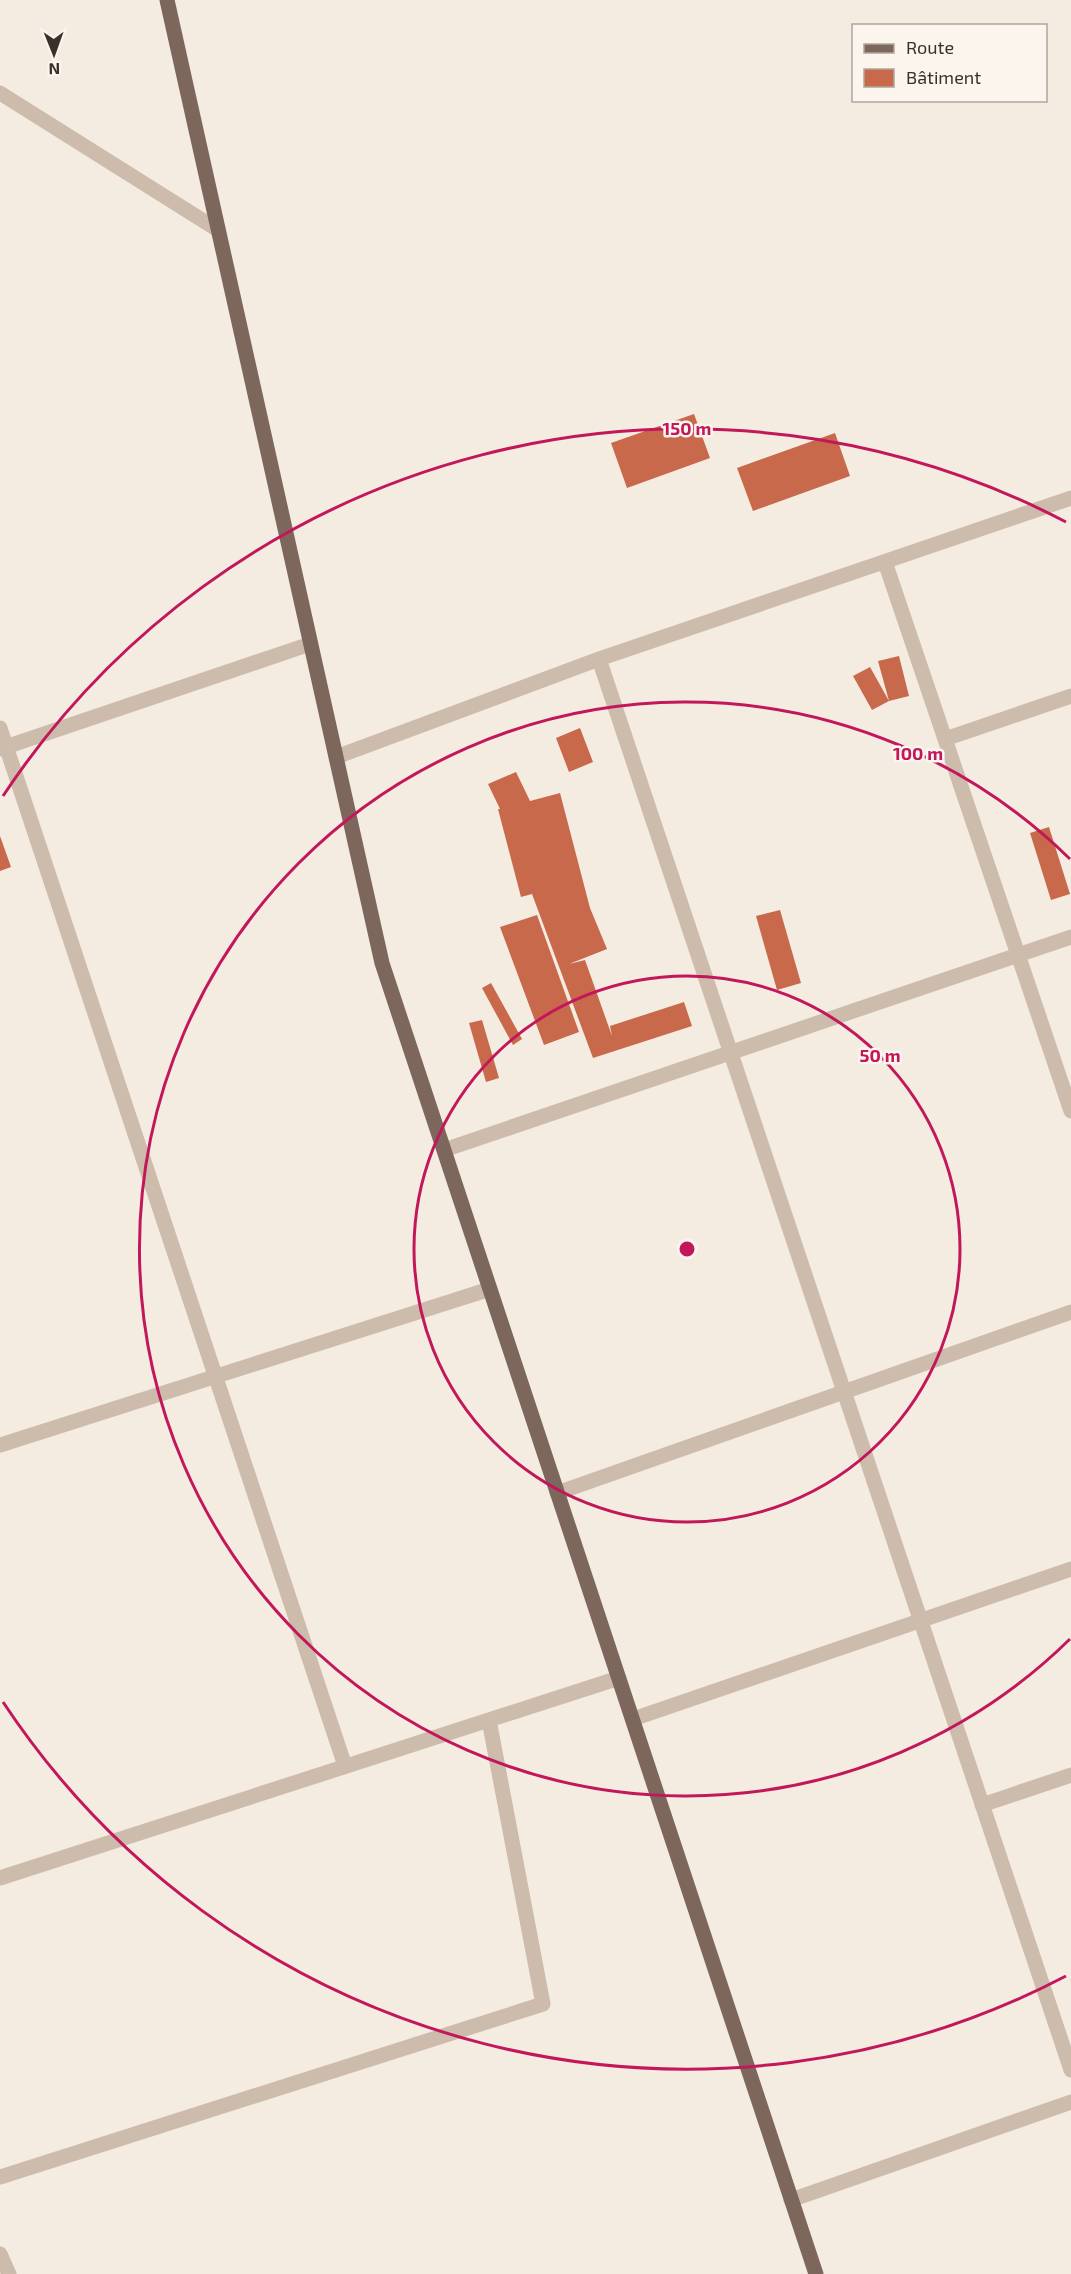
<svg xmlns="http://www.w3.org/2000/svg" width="1071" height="2274" viewBox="0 0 1071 2274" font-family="'Exo 2',sans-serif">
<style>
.building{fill:#c8694b}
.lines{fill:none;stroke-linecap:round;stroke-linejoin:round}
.minor{stroke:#cdbbac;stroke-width:15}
.major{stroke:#7d675c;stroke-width:15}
.ring{fill:none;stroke:#c2185b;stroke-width:3}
.centre{fill:#c2185b;stroke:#fbf5ee;stroke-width:3}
.ring-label{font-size:18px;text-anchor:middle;font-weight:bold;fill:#c2185b;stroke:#fbf5ee;stroke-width:5;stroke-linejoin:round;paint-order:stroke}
</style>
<rect width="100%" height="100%" fill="#f4ebe1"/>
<path class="building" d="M694,414L710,458L627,488L611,443Z
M835,433L850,476L753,511L737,468Z
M899,656L909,696L889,701L872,710L853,676L870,667L889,701L878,661Z
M580,728L593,762L569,772L556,738Z
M516,772L530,801L560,793L590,908L607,949L569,964L585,960L612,1036L610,1026L684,1002L692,1026L593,1058L532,894L521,897L498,809H500L488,784Z
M1049,827L1070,894L1051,900L1030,833Z
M0,836L11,867L0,871Z
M780,910L801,983L777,990L756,916Z
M537,915L579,1032L544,1045L500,927Z
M491,983L522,1039L513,1045L482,988Z
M482,1020L499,1078L486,1082L469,1023Z"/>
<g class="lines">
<path class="minor" d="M0,93L218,230
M885,562L1071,1111
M599,659L1071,2070
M0,728L345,1766
M945,739L1071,696
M0,749L310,644
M336,757L599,659L1071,498
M444,1150L1071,937
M0,1445L490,1289
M557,1493L1071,1312
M633,1719L1071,1569
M982,1805L1071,1775
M0,1878L619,1678
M0,2177L543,2004L489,1720
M791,2200L1071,2102
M0,2254L9,2274"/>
<path class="major" d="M167,0L382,963L816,2274"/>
</g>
<g class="ring">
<circle cx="687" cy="1249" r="273"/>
<path d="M1070 1639A547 547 0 1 1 1070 859"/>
<path d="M1066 1976A820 820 0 0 1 3 1702M3 796A820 820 0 0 1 1066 522"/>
</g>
<circle cx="687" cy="1249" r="9" class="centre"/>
<g class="ring-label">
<text x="687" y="435">150 m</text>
<text x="918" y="760">100 m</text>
<text x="880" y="1062">50 m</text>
</g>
<rect x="852" y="24" width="195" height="78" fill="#fbf5ee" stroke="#aea6a0" stroke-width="1.5"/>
<rect x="864" y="44" width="30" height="9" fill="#7d675c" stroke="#aea6a0" stroke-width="1.5"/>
<text x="906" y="54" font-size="18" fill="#3b302b">Route</text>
<rect x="864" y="69" width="30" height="18" fill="#c8694b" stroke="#aea6a0" stroke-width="1.5"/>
<text x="906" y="84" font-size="18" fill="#3b302b">Bâtiment</text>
<g transform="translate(54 54) rotate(179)" stroke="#fbf5ee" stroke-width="4.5" paint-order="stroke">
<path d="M0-4.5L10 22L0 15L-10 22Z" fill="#3b302b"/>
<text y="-9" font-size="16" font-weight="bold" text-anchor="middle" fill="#3b302b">N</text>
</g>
</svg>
